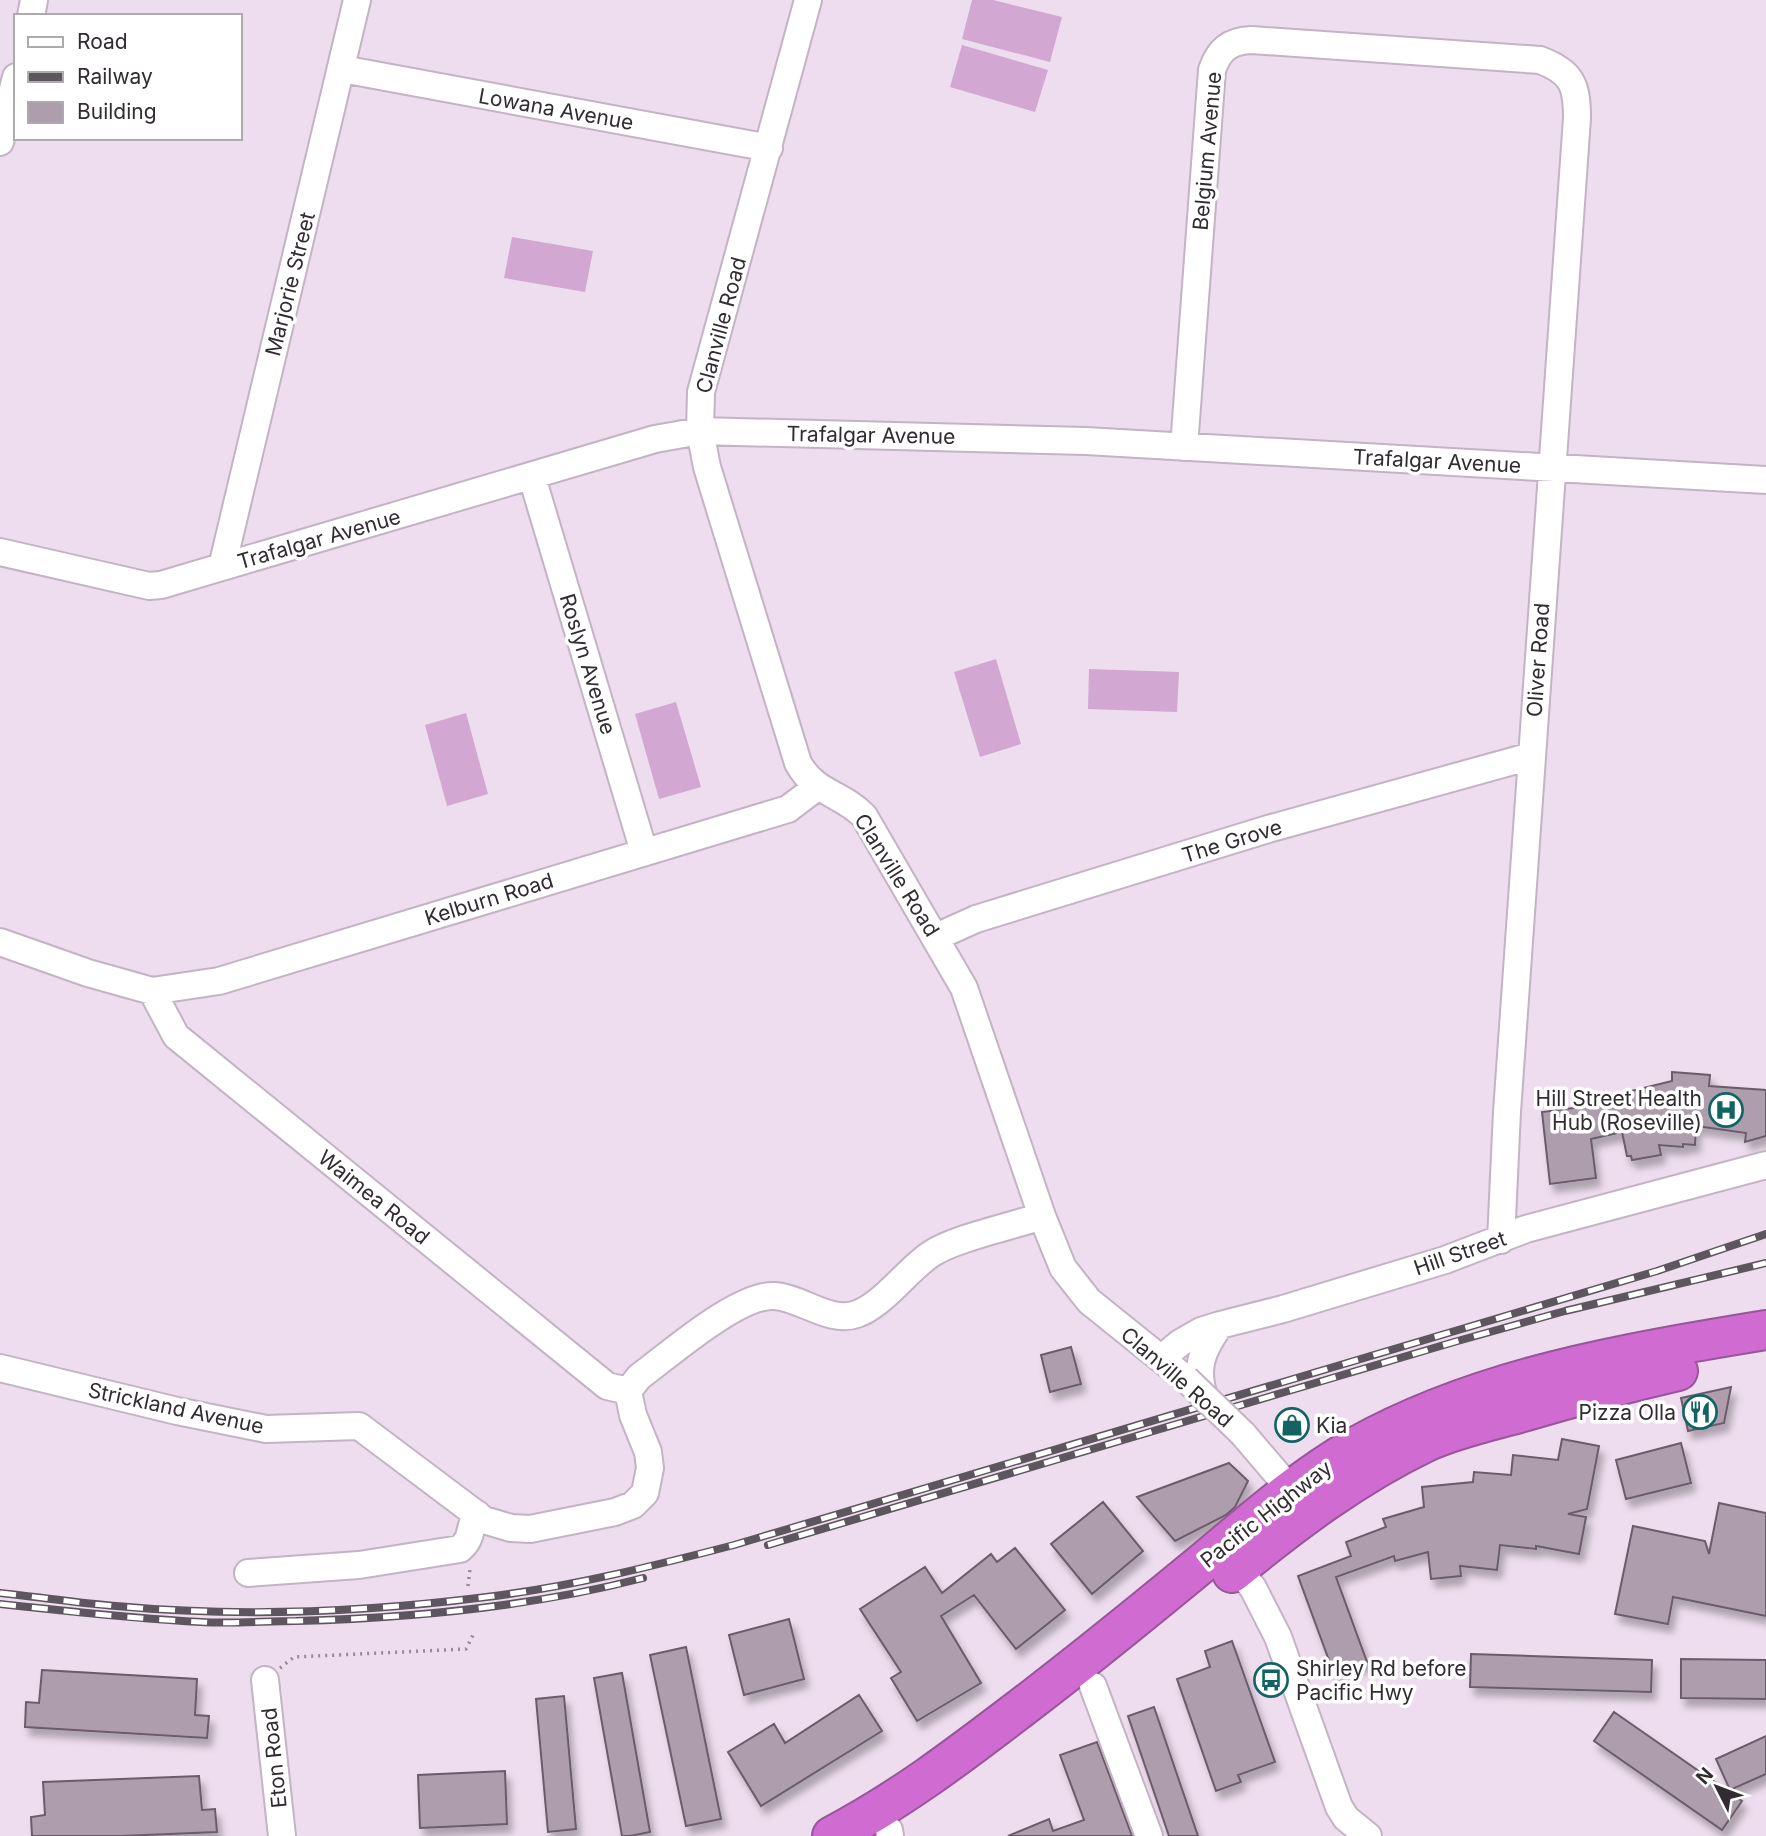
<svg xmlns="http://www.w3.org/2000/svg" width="1766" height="1836" viewBox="0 0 1766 1836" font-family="Inter,sans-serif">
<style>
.pitch{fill:#d2a7d2}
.building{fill:#ae9dad;stroke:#6b5c6b;stroke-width:2;filter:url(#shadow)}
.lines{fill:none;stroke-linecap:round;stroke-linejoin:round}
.minor-casing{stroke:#c4b3c4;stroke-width:30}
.highway-casing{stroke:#985599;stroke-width:42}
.path{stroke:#968a96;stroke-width:3.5;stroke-dasharray:2 5;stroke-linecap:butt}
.minor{stroke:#fff;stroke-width:26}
.highway{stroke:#cf6bd1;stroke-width:38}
.rail-casing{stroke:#5e565e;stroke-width:8}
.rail{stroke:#fff;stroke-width:5;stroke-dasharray:16;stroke-linecap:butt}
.minor-bridge-casing{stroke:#c4b3c4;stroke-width:30;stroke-linecap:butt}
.minor-bridge{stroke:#fff;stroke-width:26}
.labels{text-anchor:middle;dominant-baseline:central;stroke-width:7;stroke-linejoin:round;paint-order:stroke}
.street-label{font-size:21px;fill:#322c32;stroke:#fff}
.poi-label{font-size:21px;fill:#322c32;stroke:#fff;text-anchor:end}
</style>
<defs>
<filter id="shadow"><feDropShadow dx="4.5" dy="8" stdDeviation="3.5" flood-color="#0004"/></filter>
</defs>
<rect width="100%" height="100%" fill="#ede"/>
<path class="pitch" d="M972,0H993L1062,17L1050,62L962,39Z
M962,45L1048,70L1035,112L950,87Z
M512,237L593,251L585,292L504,278Z
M996,659L1021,744L980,757L954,672Z
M1089,669L1179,672L1177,712L1088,709Z
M676,702L701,787L659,799L635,714Z
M466,713L488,794L447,806L425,725Z"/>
<path class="building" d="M1672,1072L1710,1075L1709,1086L1766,1090V1136L1745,1142L1746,1133L1696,1126L1695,1145L1683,1144V1147L1659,1145L1661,1155L1632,1160L1631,1156H1627L1622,1132L1591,1139L1596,1178L1550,1184L1542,1112L1603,1104V1102L1612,1100L1611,1096L1672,1081Z
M1071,1347L1081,1384L1050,1392L1041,1355Z
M1731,1387L1724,1423L1688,1431L1681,1398Z
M1562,1439L1599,1446L1587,1509L1568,1514L1586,1517L1579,1554L1536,1546V1549L1500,1545L1497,1570L1460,1566L1461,1576L1431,1579L1428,1552L1395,1561L1394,1556L1336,1577L1367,1662L1334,1674L1298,1576L1351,1556L1346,1542L1386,1527L1383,1519L1424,1507L1422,1487L1473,1482L1474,1472L1511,1475L1513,1455L1558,1460Z
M1681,1443L1691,1483L1626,1499L1616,1460Z
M1229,1463L1248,1481L1235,1507L1226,1515L1175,1541L1137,1497Z
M1103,1502L1143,1551L1092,1594L1051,1544Z
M1719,1503L1766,1513V1616L1673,1597L1668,1624L1615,1614L1633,1526L1705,1541L1709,1554Z
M1015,1548L1065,1610L1016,1649L974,1595L941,1616L981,1683L917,1721L891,1678L901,1672L860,1609L925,1567L942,1593L991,1554L997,1562Z
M789,1619L804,1679L744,1695L729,1635Z
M1232,1641L1275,1762L1238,1775L1241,1782L1216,1791L1177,1679L1210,1667L1205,1651Z
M686,1647L721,1819L686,1826L650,1655Z
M1471,1654L1652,1660L1651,1692L1470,1687Z
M1681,1659L1766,1660V1699L1681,1698Z
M42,1670L197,1679L195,1715L209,1716L207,1738L25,1727L26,1702L39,1703Z
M622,1673L650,1832L630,1836H622L594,1678Z
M859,1695L882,1731L761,1806L728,1752L774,1724L785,1743Z
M564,1696L576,1829L548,1832L536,1699Z
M1154,1707L1198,1836H1169L1128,1716Z
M1614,1712L1742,1801L1722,1830L1594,1741Z
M1766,1736V1774L1730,1790L1716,1759Z
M1097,1742L1132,1836H1008L1049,1819L1053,1831L1084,1820L1060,1755Z
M505,1771L507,1824L420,1828L418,1775Z
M199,1776L202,1810L215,1809L217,1832L121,1836H32L31,1817L45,1815L43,1782Z"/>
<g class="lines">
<g class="minor-casing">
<path id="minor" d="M808,0L701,392L700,431L707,467L798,763C815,794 842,793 864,816L964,988L1042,1216L1063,1268L1089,1301L1186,1379
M31,16L34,0
M342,69L769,148
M0,142L16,77
M1184,447L1212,70C1219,50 1229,41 1251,40L1540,60C1572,72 1577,85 1577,118L1507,1112L1501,1240
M532,477L644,852
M0,552L149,586L161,585L655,439L700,431L1086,441L1766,480
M222,567L357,0
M936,937L976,919L1268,829L1531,756
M0,942L88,973L152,991L176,1036L607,1386L628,1391
M152,991L219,981L788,809L817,787
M1161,1359L1180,1343L1201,1331L1220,1325L1283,1309L1445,1260L1526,1229L1766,1165
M0,1368L177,1411L266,1429L359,1426L484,1520L511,1528L530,1529L615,1512L633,1505L645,1493L650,1468L648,1452L633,1415L628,1391
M628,1391L639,1377C669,1355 739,1293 775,1296C802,1298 830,1324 857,1314C884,1304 907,1270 931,1254C955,1238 1013,1226 1042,1216
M1205,1399C1194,1368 1202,1350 1220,1325
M1243,1434L1301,1502
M1228,1557L1253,1588L1278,1637L1339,1807L1346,1818L1368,1836
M248,1573L359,1565L460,1549C474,1537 468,1527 477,1514
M265,1680L282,1836
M1093,1686L1149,1836
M889,1830L890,1836"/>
</g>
<g class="highway-casing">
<path id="highway" d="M1232,1573C1293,1523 1355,1476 1426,1442C1457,1428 1491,1421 1523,1412C1574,1397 1626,1383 1678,1371
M832,1836C902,1799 958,1756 1021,1708C1080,1663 1138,1616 1195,1569C1246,1527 1297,1480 1355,1447C1480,1377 1626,1353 1766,1330"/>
</g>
<path class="path" d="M468,1586L470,1569
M280,1668L294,1657L466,1649L474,1633"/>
<use href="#minor" class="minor"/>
<use href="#highway" class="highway"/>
<g class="rail-casing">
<path id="rail" d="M768,1545L1454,1342L1565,1311L1766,1263
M0,1593C39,1597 77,1603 116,1606C236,1617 366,1612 486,1597C570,1587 653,1566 734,1545L1657,1271L1766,1234
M0,1604C67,1611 134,1619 201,1622C232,1624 265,1621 296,1621C412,1618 531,1607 643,1578"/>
</g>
<use href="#rail" class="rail"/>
<g class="minor-bridge-casing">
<path id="minor-bridge" d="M1186,1379L1243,1434"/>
</g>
<use href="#minor-bridge" class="minor-bridge"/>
</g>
<defs>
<g id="hospital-ring" transform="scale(1.75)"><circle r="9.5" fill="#fff" stroke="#136365" stroke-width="1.5"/><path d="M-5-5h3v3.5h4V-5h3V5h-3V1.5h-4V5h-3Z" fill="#136365"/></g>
<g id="restaurant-ring" transform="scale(1.75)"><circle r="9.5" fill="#fff" stroke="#136365" stroke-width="1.5"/><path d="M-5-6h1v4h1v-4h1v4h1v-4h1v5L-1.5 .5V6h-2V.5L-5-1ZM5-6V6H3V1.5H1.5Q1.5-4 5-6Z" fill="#136365"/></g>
<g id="shop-ring" transform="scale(1.75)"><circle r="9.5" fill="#fff" stroke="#136365" stroke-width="1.5"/><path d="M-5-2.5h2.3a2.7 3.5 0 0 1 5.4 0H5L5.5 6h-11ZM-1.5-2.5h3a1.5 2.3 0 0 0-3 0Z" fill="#136365"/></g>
<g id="bus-ring" transform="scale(1.75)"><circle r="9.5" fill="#fff" stroke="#136365" stroke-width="1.5"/><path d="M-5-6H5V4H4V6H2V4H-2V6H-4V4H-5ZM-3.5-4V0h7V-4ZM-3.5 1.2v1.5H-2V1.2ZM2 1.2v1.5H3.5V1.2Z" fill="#136365"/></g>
</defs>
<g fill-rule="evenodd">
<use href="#hospital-ring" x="1726" y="1110"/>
<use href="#restaurant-ring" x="1700" y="1412"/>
<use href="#shop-ring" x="1292" y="1425"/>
<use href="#bus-ring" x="1271" y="1680"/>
</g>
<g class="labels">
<g class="street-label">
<text transform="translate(556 109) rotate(10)">Lowana Avenue</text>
<text transform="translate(1207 151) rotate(-85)">Belgium Avenue</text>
<text transform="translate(290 284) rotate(-76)">Marjorie Street</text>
<text transform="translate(721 325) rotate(-75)">Clanville Road</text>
<text transform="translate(871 435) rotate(1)">Trafalgar Avenue</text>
<text transform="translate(1437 461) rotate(3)">Trafalgar Avenue</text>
<text transform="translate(319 539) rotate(-16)">Trafalgar Avenue</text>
<text transform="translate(1538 660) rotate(-86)">Oliver Road</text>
<text transform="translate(588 664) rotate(73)">Roslyn Avenue</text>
<text transform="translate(1232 841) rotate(-17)">The Grove</text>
<text transform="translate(897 875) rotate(58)">Clanville Road</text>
<text transform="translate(489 899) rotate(-17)">Kelburn Road</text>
<text transform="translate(374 1197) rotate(39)">Waimea Road</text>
<text transform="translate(1460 1253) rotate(-19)">Hill Street</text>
<text transform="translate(1177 1377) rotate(41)">Clanville Road</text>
<text transform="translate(176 1408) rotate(12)">Strickland Avenue</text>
<text transform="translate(1266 1514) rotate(-38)">Pacific Highway</text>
<text transform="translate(274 1758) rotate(-96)">Eton Road</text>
</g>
<g class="poi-label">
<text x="1702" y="1098">Hill Street Health<tspan x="1702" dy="24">Hub (Roseville)</tspan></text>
<text x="1676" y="1412">Pizza Olla</text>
<text x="1316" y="1425" text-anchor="start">Kia</text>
<text x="1296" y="1668" text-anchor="start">Shirley Rd before<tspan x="1296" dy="24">Pacific Hwy</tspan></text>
</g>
</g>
<rect x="14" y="14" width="228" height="126" fill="#ffffff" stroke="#adabad" stroke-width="2"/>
<rect x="28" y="37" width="35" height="10" fill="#ffffff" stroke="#adabad" stroke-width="2"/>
<text x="77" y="49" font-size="21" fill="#322c32">Road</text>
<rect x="28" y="72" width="35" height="10" fill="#5e565e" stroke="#adabad" stroke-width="2"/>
<text x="77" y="84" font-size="21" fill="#322c32">Railway</text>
<rect x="28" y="102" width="35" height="21" fill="#ae9dad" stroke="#adabad" stroke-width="2"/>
<text x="77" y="119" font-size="21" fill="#322c32">Building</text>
<g transform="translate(1717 1787) rotate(312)" stroke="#ffffff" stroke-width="5" paint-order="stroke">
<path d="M0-5L12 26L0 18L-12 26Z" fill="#322c32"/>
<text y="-10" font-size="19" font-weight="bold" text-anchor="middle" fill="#322c32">N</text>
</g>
</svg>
